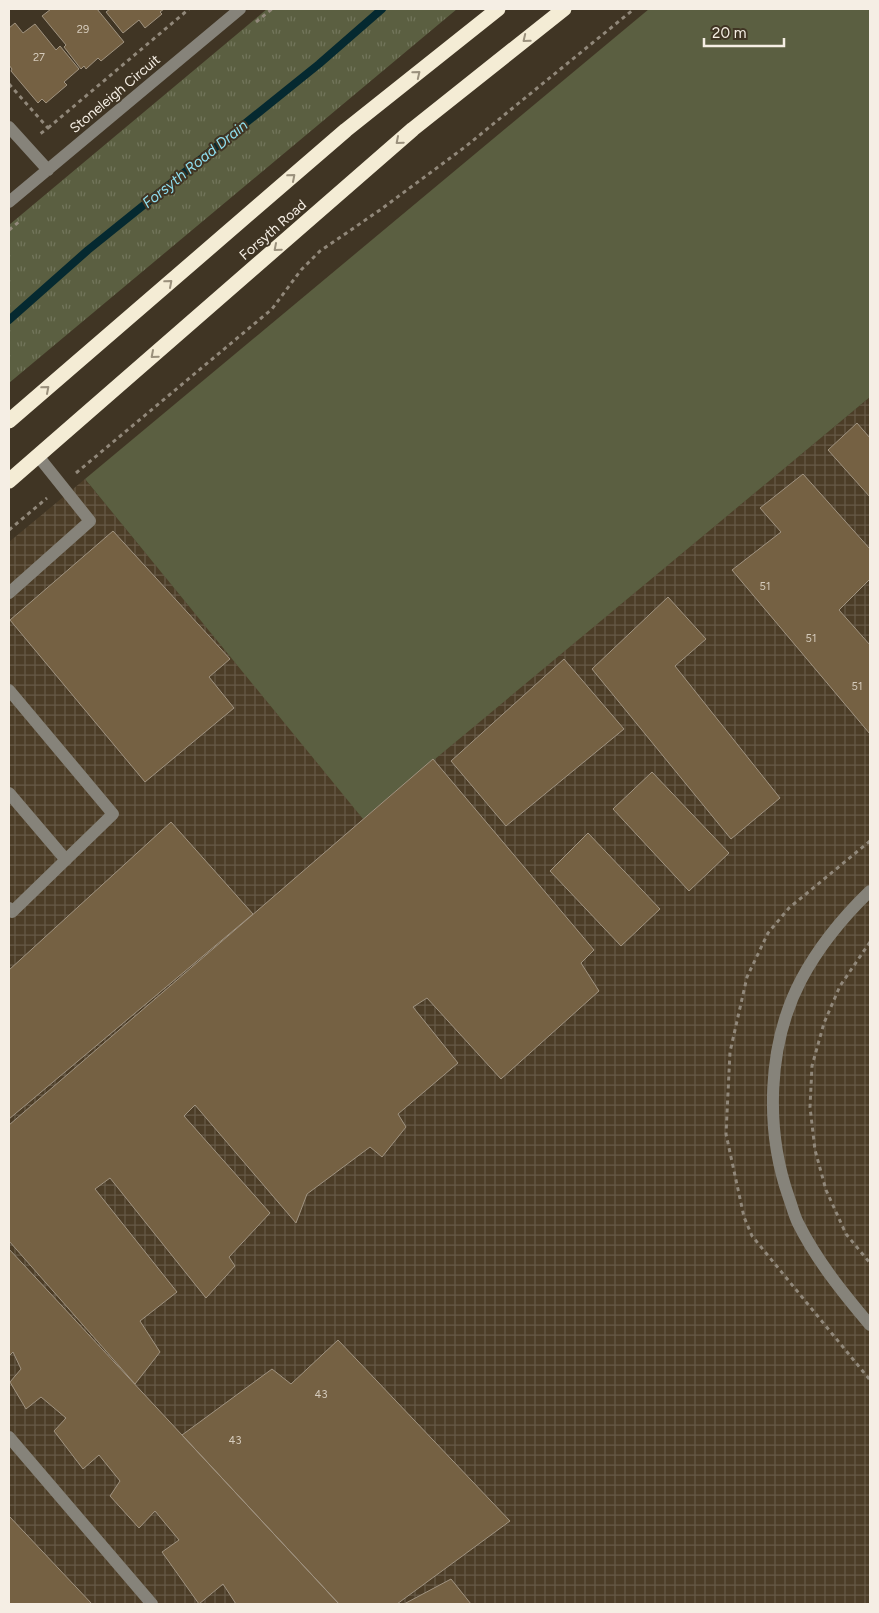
<svg xmlns="http://www.w3.org/2000/svg" width="879" height="1613" viewBox="0 0 879 1613" font-family="Figtree,sans-serif">
<style>
.industrial{fill:url(#industrial-grid)}
.grass{fill:#5b5f41}
.park{fill:url(#park-tufts)}
.lines{fill:none;stroke-linecap:round;stroke-linejoin:round}
.stream{stroke:#052930;stroke-width:8}
.building{fill:#756143;stroke:#a09380}
.path{stroke:#91887a;stroke-width:3;stroke-dasharray:4 4;stroke-linecap:butt}
.minor{stroke:#86837a;stroke-width:12}
.highway{stroke:#f4ecd5;stroke-width:15}
.oneway{stroke:#9a907c}
.labels{text-anchor:middle;dominant-baseline:central;stroke-width:4;stroke-linejoin:round;paint-order:stroke}
.number-label{font-size:11px;fill:#d5cbbc}
.street-label{font-size:14px;fill:#f5eee4;stroke:#403524}
.water-label{font-size:15px;font-style:italic;fill:#8edeef;stroke:#403524}
</style>
<defs>
<pattern id="industrial-grid" width="8" height="8" patternUnits="userSpaceOnUse" patternTransform="scale(1.25)"><rect width="8" height="8" fill="#4c3d27"/><path d="M0 4h8M4 0v8" fill="none" stroke="#665946"/></pattern>
<pattern id="park-tufts" width="24" height="20" patternUnits="userSpaceOnUse" patternTransform="scale(1.25)"><rect width="24" height="20" fill="#5b5f41"/><path d="M3 7l-1-3M5 7V3M7 7l1-3M15 17l-1-3M17 17v-4M19 17l1-3" fill="none" stroke="#73765c"/></pattern>
</defs>
<rect width="100%" height="100%" fill="#403524"/>
<path class="industrial" d="M870,397V1604H9V542L85,479L363,818Z"/>
<path class="grass" d="M649,9L870,10V397L363,819L85,479Z"/>
<path class="park" d="M267,9H457L9,383V225Z"/>
<g class="lines">
<path class="stream" d="M9,320L88,250L319,64L382,9"/>
</g>
<path class="building" d="M51,9H97L124,42L101,61L98,58L86,69L84,66L81,69L64,47L66,45L42,16Z
M110,9H164L160,12L162,14L145,28L139,20L123,33L106,12Z
M15,23L23,33L35,24L56,50L60,46L79,69L64,82L67,85L46,103L42,99L38,103L11,71L12,69L9,65V28Z
M857,423L870,438V497L828,450Z
M803,474L870,549V579L839,610L870,645V734L732,570L781,532L760,508Z
M113,531L230,659L209,677L234,708L145,782L10,620Z
M668,597L706,639L675,666L780,798L731,839L592,669Z
M564,659L624,729L506,826L451,761Z
M433,759L594,950L581,963L599,991L501,1079L427,998L413,1007L458,1063L398,1114L406,1127L382,1157L370,1147L307,1194L296,1223L195,1105L184,1116L270,1213L229,1257L235,1266L206,1298L110,1178L95,1189L177,1292L140,1321L160,1352L135,1384L9,1241V1125Z
M652,772L729,853L689,891L613,809Z
M171,822L253,914L9,1119V970Z
M588,833L660,909L621,946L550,871Z
M9,1249L182,1435L339,1604H236L223,1584L199,1604L162,1552L179,1540L155,1511L139,1528L110,1496L120,1481L99,1455L83,1469L54,1431L66,1418L41,1397L26,1409L10,1382L21,1369L13,1352L9,1356Z
M338,1340L510,1521L397,1604H339L182,1435L272,1369L291,1384Z
M9,1516L92,1604H9Z
M451,1579L471,1604H404Z"/>
<g class="lines">
<path class="path" d="M256,22L272,9
M9,84L48,128L40,134
M48,128L189,9
M9,230L20,221
M76,473L272,309L301,270L320,251L380,210L465,147L634,9
M9,530L47,498
M870,841L789,908L768,933L747,977L730,1052L726,1134L744,1217L752,1236L870,1380
M870,942L840,986L824,1023L812,1066L810,1107L815,1150L826,1190L846,1234L870,1263"/>
<path class="minor" d="M9,127L48,170
M9,202L240,9
M9,593L90,521L38,456
M9,690L113,814L12,912L9,908
M9,793L66,860
M870,891C843,917 819,946 801,980C767,1045 765,1130 789,1198C792,1206 794,1215 798,1223C817,1261 843,1293 870,1325
M9,1437L152,1604"/>
<path class="highway" d="M9,421L346,130L498,9
M9,481L413,129L564,9"/>
</g>
<defs><path id="oneway-chevron" d="M-2-3.5L2.5 0L-2 3.5" fill="none" stroke-width="1.6" stroke-linecap="round" stroke-linejoin="round" transform="scale(1.25)"/></defs>
<g class="oneway">
<use href="#oneway-chevron" transform="translate(526 39) rotate(141)"/>
<use href="#oneway-chevron" transform="translate(417 74) rotate(-39)"/>
<use href="#oneway-chevron" transform="translate(399 141) rotate(139)"/>
<use href="#oneway-chevron" transform="translate(292 177) rotate(-41)"/>
<use href="#oneway-chevron" transform="translate(277 248) rotate(139)"/>
<use href="#oneway-chevron" transform="translate(169 283) rotate(-41)"/>
<use href="#oneway-chevron" transform="translate(154 355) rotate(139)"/>
<use href="#oneway-chevron" transform="translate(46 389) rotate(-41)"/>
</g>
<g class="labels">
<g class="number-label">
<text x="83" y="29">29</text>
<text x="39" y="57">27</text>
<text x="765" y="586">51</text>
<text x="811" y="638">51</text>
<text x="857" y="686">51</text>
<text x="321" y="1394">43</text>
<text x="235" y="1440">43</text>
</g>
<g class="street-label">
<text transform="translate(115 94) rotate(-40)">Stoneleigh Circuit</text>
<text transform="translate(273 230) rotate(-41)">Forsyth Road</text>
</g>
<g class="water-label">
<text transform="translate(195 164) rotate(-39)">Forsyth Road Drain</text>
</g>
</g>
<rect width="879" height="1613" fill="none" stroke="#f5eee4" stroke-width="20"/>
<path d="M704 38v8h80v-8" fill="none" stroke="#f5eee4" stroke-width="2.5"/>
<text x="712" y="38" font-size="15" fill="#f5eee4" stroke="#403524" stroke-width="4" paint-order="stroke">20 m</text>
</svg>
